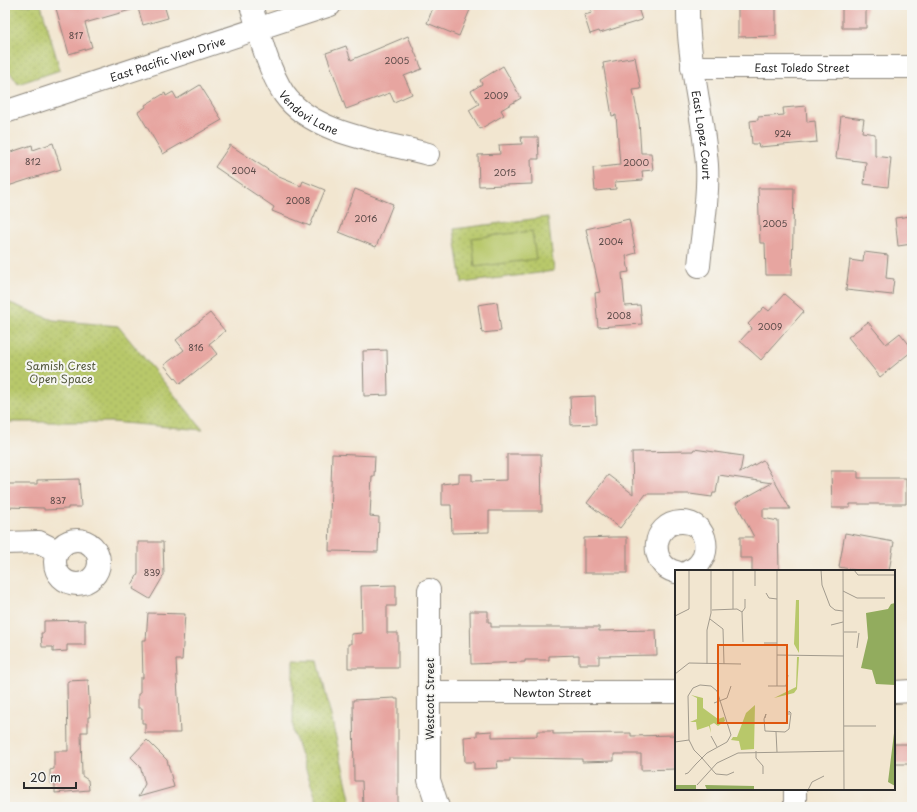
<svg xmlns="http://www.w3.org/2000/svg" width="917" height="812" viewBox="0 0 917 812" font-family="'Playpen Sans',sans-serif">
<style>
.grass{fill:url(#grass-dots);stroke:#727a4a}
.pitch{fill:#b8c86a;stroke:#727a4a}
.building{fill:#e7a5a0}
.lines{fill:none;stroke-linecap:round;stroke-linejoin:round}
.minor-casing{stroke:#8e887e;stroke-width:24}
.minor{stroke:#fff;stroke-width:22}
.labels{text-anchor:middle;dominant-baseline:central;stroke-width:4;stroke-linejoin:round;paint-order:stroke}
.number-label{font-size:9px;fill:#5a4a48}
.street-label{font-size:11px;fill:#2b2b2b;stroke:#f6f6f2}
.park-label{font-size:11px;fill:#555a3e;stroke:#f6f6f2}
.inset-road{fill:none;stroke:#a29b8e;stroke-width:1}
.view{fill:#df570e;fill-opacity:0.15;stroke:#df570e;stroke-width:2}
.inset-edge{fill:none;stroke:#2b2b2b;stroke-width:2}
</style>
<defs>
<pattern id="grass-dots" width="8" height="8" patternUnits="userSpaceOnUse"><rect width="8" height="8" fill="#b8c86a"/><path d="M2 2h.1M6 6h.1" fill="none" stroke="#9eac5c" stroke-width="1.8" stroke-linecap="round"/></pattern>
</defs>
<rect width="100%" height="100%" fill="#f6f6f2"/>
<filter id="ink" filterUnits="userSpaceOnUse"><feTurbulence type="fractalNoise" baseFrequency=".025" numOctaves="2"/><feDisplacementMap in="SourceGraphic" scale="8" xChannelSelector="R" yChannelSelector="G"/><feConvolveMatrix kernelMatrix="1 2 1 2 8 2 1 2 1" color-interpolation-filters="sRGB"/></filter>
<filter id="wash" filterUnits="userSpaceOnUse"><feTurbulence type="fractalNoise" baseFrequency=".012" numOctaves="4" result="noise"/><feDisplacementMap in="SourceGraphic" scale="16" xChannelSelector="R" yChannelSelector="G"/><feGaussianBlur stdDeviation="0.9" result="paint"/><feColorMatrix in="noise" values="0 0 0 0 0 0 0 0 0 0 0 0 0 0 0 0 0 1.4 0 .05"/><feComposite in="paint" operator="in"/></filter>
<g filter="url(#wash)">
<rect width="100%" height="100%" fill="#f2e6d0"/>
<path class="grass" d="M5,5H41L60,70L18,84L5,65Z
M548,217L554,271L462,283L454,229Z
M5,301L53,320L118,326L203,430L112,422H5Z
M293,659L318,660L352,807H319L293,732Z"/>
<path class="pitch" d="M532,231L536,259L475,267L472,238Z"/>
<g id="blocks">
<path class="building" d="M55,5H133L134,9L85,23L92,47L69,54Z
M137,5H164L168,18L143,25Z
M434,5H472L459,36L427,23Z
M589,5H637L642,20L600,33L599,31L590,34L584,15L592,13Z
M738,5H776V36L738,37Z
M842,5H866V28H842Z
M408,36L422,69L404,76L412,94L394,102L390,93L346,109L326,53L346,46L351,60Z
M635,57L641,89L633,90L639,121L641,153H651L653,170L642,171L643,180L615,182L616,189L595,191L593,168L620,165L616,115L612,116L603,63Z
M503,66L521,98L501,110L504,115L480,129L469,110L479,104L471,91L482,84L480,80Z
M200,85L222,120L163,154L138,112L146,107L145,105L165,93L166,96L173,92L177,99Z
M806,106L807,122L815,121L817,142L759,147L758,144H752L750,121L758,120V117L784,115L783,108Z
M841,116L864,119L862,132L875,134V156L891,158L888,187L864,184L866,162L836,158Z
M521,137H538L539,159H531L532,184L479,186L478,155L500,154L499,145L522,144Z
M53,143L61,169L5,187V154L32,145L33,150Z
M230,145L279,177L301,186L303,181L325,190L310,226L272,211L274,207L215,167Z
M758,188H794L792,275H766L765,243H760Z
M355,189L393,204L376,247L339,232Z
M912,216V244L898,246L895,218Z
M629,219L636,253L626,256L629,272L622,273L625,306L640,305L642,324L598,327L595,293L600,292L586,229Z
M864,252L888,255L886,278L894,279L892,295L846,290L850,260L863,262Z
M784,294L804,311L761,360L740,341L752,328L748,324L764,307L769,311Z
M497,302L501,331L482,333L478,305Z
M210,313L225,331L209,344L217,354L180,384L164,365L184,350L176,340Z
M868,322L886,344L900,333L912,348V351L880,377L848,337Z
M387,350L388,395L364,396L363,351Z
M595,396L596,424L571,425L570,397Z
M694,449L743,456L740,473L763,460L790,509H763V518L778,521L779,571H752V558H740V537H754L736,503L772,483L719,475L716,493H713L712,497L690,494H646L620,528L587,503L608,475L633,494L632,452L693,451Z
M332,454L375,456L374,476H372L370,516L379,517L378,552L329,551Z
M507,454H541L542,511H489V532L452,533L451,505H442V484L459,482V474H472V481L507,480Z
M831,471H858V478H906V504H850V508H832Z
M79,479L81,507H68V509L44,510V508L5,507V484H37V480Z
M845,533L894,542L889,571H859L839,567Z
M613,537H627V573H584V538Z
M138,542H163L164,575L150,599L133,589L134,587L132,585L138,574Z
M396,585V606H387V633H398V668H348V644H351V634L362,633L361,586Z
M470,611H488V622H491V627H599V631L656,630L657,655L599,656V664H579V655L549,656V660H525V662L471,664Z
M148,613L185,614L182,660H176L180,733H145V723H142V708H138V694H140V678H143L142,640H146Z
M85,620V645H67V651L53,652V647H42L41,633H44V621Z
M88,680L90,717H88V732H81L82,776L88,780L89,790L55,793V783H50V770L54,769V751H68L67,683L68,681Z
M395,698V699H398V805H397V807H363L362,781H354L353,700Z
M492,731V737L537,736V731H553V734L631,733V736L676,735V769L641,770V754H614V761L582,762V759L510,758V761H497L498,768L474,769V762H465L464,737L477,736V732Z
M147,740L167,760L174,787L138,797L145,784L140,766L131,757Z
M894,744H912V764H894Z"/>
</g>
</g>
<g filter="url(#ink)">
<use href="#blocks" fill-opacity="0" stroke="#8e887e" stroke-width="1"/>
<g class="lines">
<g class="minor-casing">
<g id="minor">
<path id="s1" d="M251,5C259,33 268,70 284,94C312,134 383,142 428,154"/>
<path id="s2" d="M688,5C687,59 703,112 707,165C709,198 702,233 699,266"/>
<path id="s3" d="M692,67H912"/>
<path id="s4" d="M5,112L330,5"/>
<circle cx="77" cy="562" r="22"/>
<path d="M5,543L39,542L57,551"/>
<path d="M676,572C648,565 651,523 681,522C710,521 714,561 689,571"/>
<path d="M429,590V780L438,807"/>
<path id="s5" d="M429,692H676"/>
<path d="M894,692L912,691"/>
<path d="M795,807V789"/>
</g>
</g>
<use href="#minor" class="minor"/>
</g>
</g>
<g class="labels">
<g class="number-label">
<text x="76" y="35">817</text>
<text x="397" y="60">2005</text>
<text x="496" y="95">2009</text>
<text x="783" y="133">924</text>
<text x="33" y="161">812</text>
<text x="636" y="162">2000</text>
<text x="244" y="170">2004</text>
<text x="505" y="172">2015</text>
<text x="298" y="200">2008</text>
<text x="366" y="218">2016</text>
<text x="775" y="223">2005</text>
<text x="611" y="241">2004</text>
<text x="619" y="315">2008</text>
<text x="770" y="326">2009</text>
<text x="196" y="347">816</text>
<text x="58" y="500">837</text>
<text x="152" y="572">839</text>
</g>
<g class="street-label">
<text stroke="none"><textPath href="#s4" startOffset="171">East Pacific View Drive</textPath></text>
<text stroke="none"><textPath href="#s3" startOffset="110">East Toledo Street</textPath></text>
<text stroke="none"><textPath href="#s1" startOffset="127">Vendovi Lane</textPath></text>
<text stroke="none"><textPath href="#s2" startOffset="131">East Lopez Court</textPath></text>
<text stroke="none"><textPath href="#s5" startOffset="123">Newton Street</textPath></text>
<text transform="translate(429 699) rotate(-90)">Westcott Street</text>
</g>
<g class="park-label">
<text x="61" y="365">Samish Crest<tspan x="61" dy="13">Open Space</tspan></text>
</g>
</g>
<g transform="translate(675 570)">
<rect width="220" height="220" fill="#f2e6d0"/>
<path d="M121,30H124V83L119,74ZM122,87H124L122,119L119,123L99,128L121,117ZM16,125L28,128V138L43,149L49,147L50,151L43,156L39,153L35,155L36,163L34,156L22,160L21,152H15L22,149V128ZM80,135L79,179L66,180L64,171L56,170L58,167H62L71,143Z" fill="#b8c86a"/>
<path d="M220,33V115L201,114L197,100L186,98L193,68L191,43L213,39L216,34ZM220,155V216L213,212ZM0,215H21V220H0ZM30,215L79,216V220H32Z" fill="#92ac5e"/>
<path class="inset-road" d="M58,0V39M146,0L147,15L155,36L160,40L168,41M168,0L169,220M179,0L183,5H220M80,16V0M168,21L182,28H210M91,23L94,28L102,29M37,40L62,39L67,42L70,38V29M67,42L68,72M0,46L14,39V0M35,49L48,59L49,94M156,55L168,52M169,62H182M89,73H102M182,78L184,63M102,85L169,86M32,94V60L36,43V0M0,104L14,93L66,94M93,116H111L113,105M102,116V0M39,133L52,128L56,116M90,148L91,144L89,149L90,161L110,162L114,159L116,143L114,141V145M169,156H201M101,162L102,182M36,166L42,177M0,172L14,170M81,181V188L88,196V204M10,204L13,203L21,194L32,183L52,172L56,165L42,121L36,116L25,115L18,118L13,126L14,170L19,180L27,188L40,203L41,204L52,205L59,202M22,215L42,193L63,183L169,181M133,220L137,212L149,206"/>
<path class="view" d="M43,75H112V153H43Z"/>
<rect width="220" height="220" class="inset-edge"/>
</g>
<rect width="917" height="812" fill="none" stroke="#f6f6f2" stroke-width="20"/>
<path d="M24 782v6h52v-6" fill="none" stroke="#2b2b2b" stroke-width="2"/>
<text x="30" y="782" font-size="12" fill="#2b2b2b" stroke="#f6f6f2" stroke-width="3" paint-order="stroke">20 m</text>
</svg>
